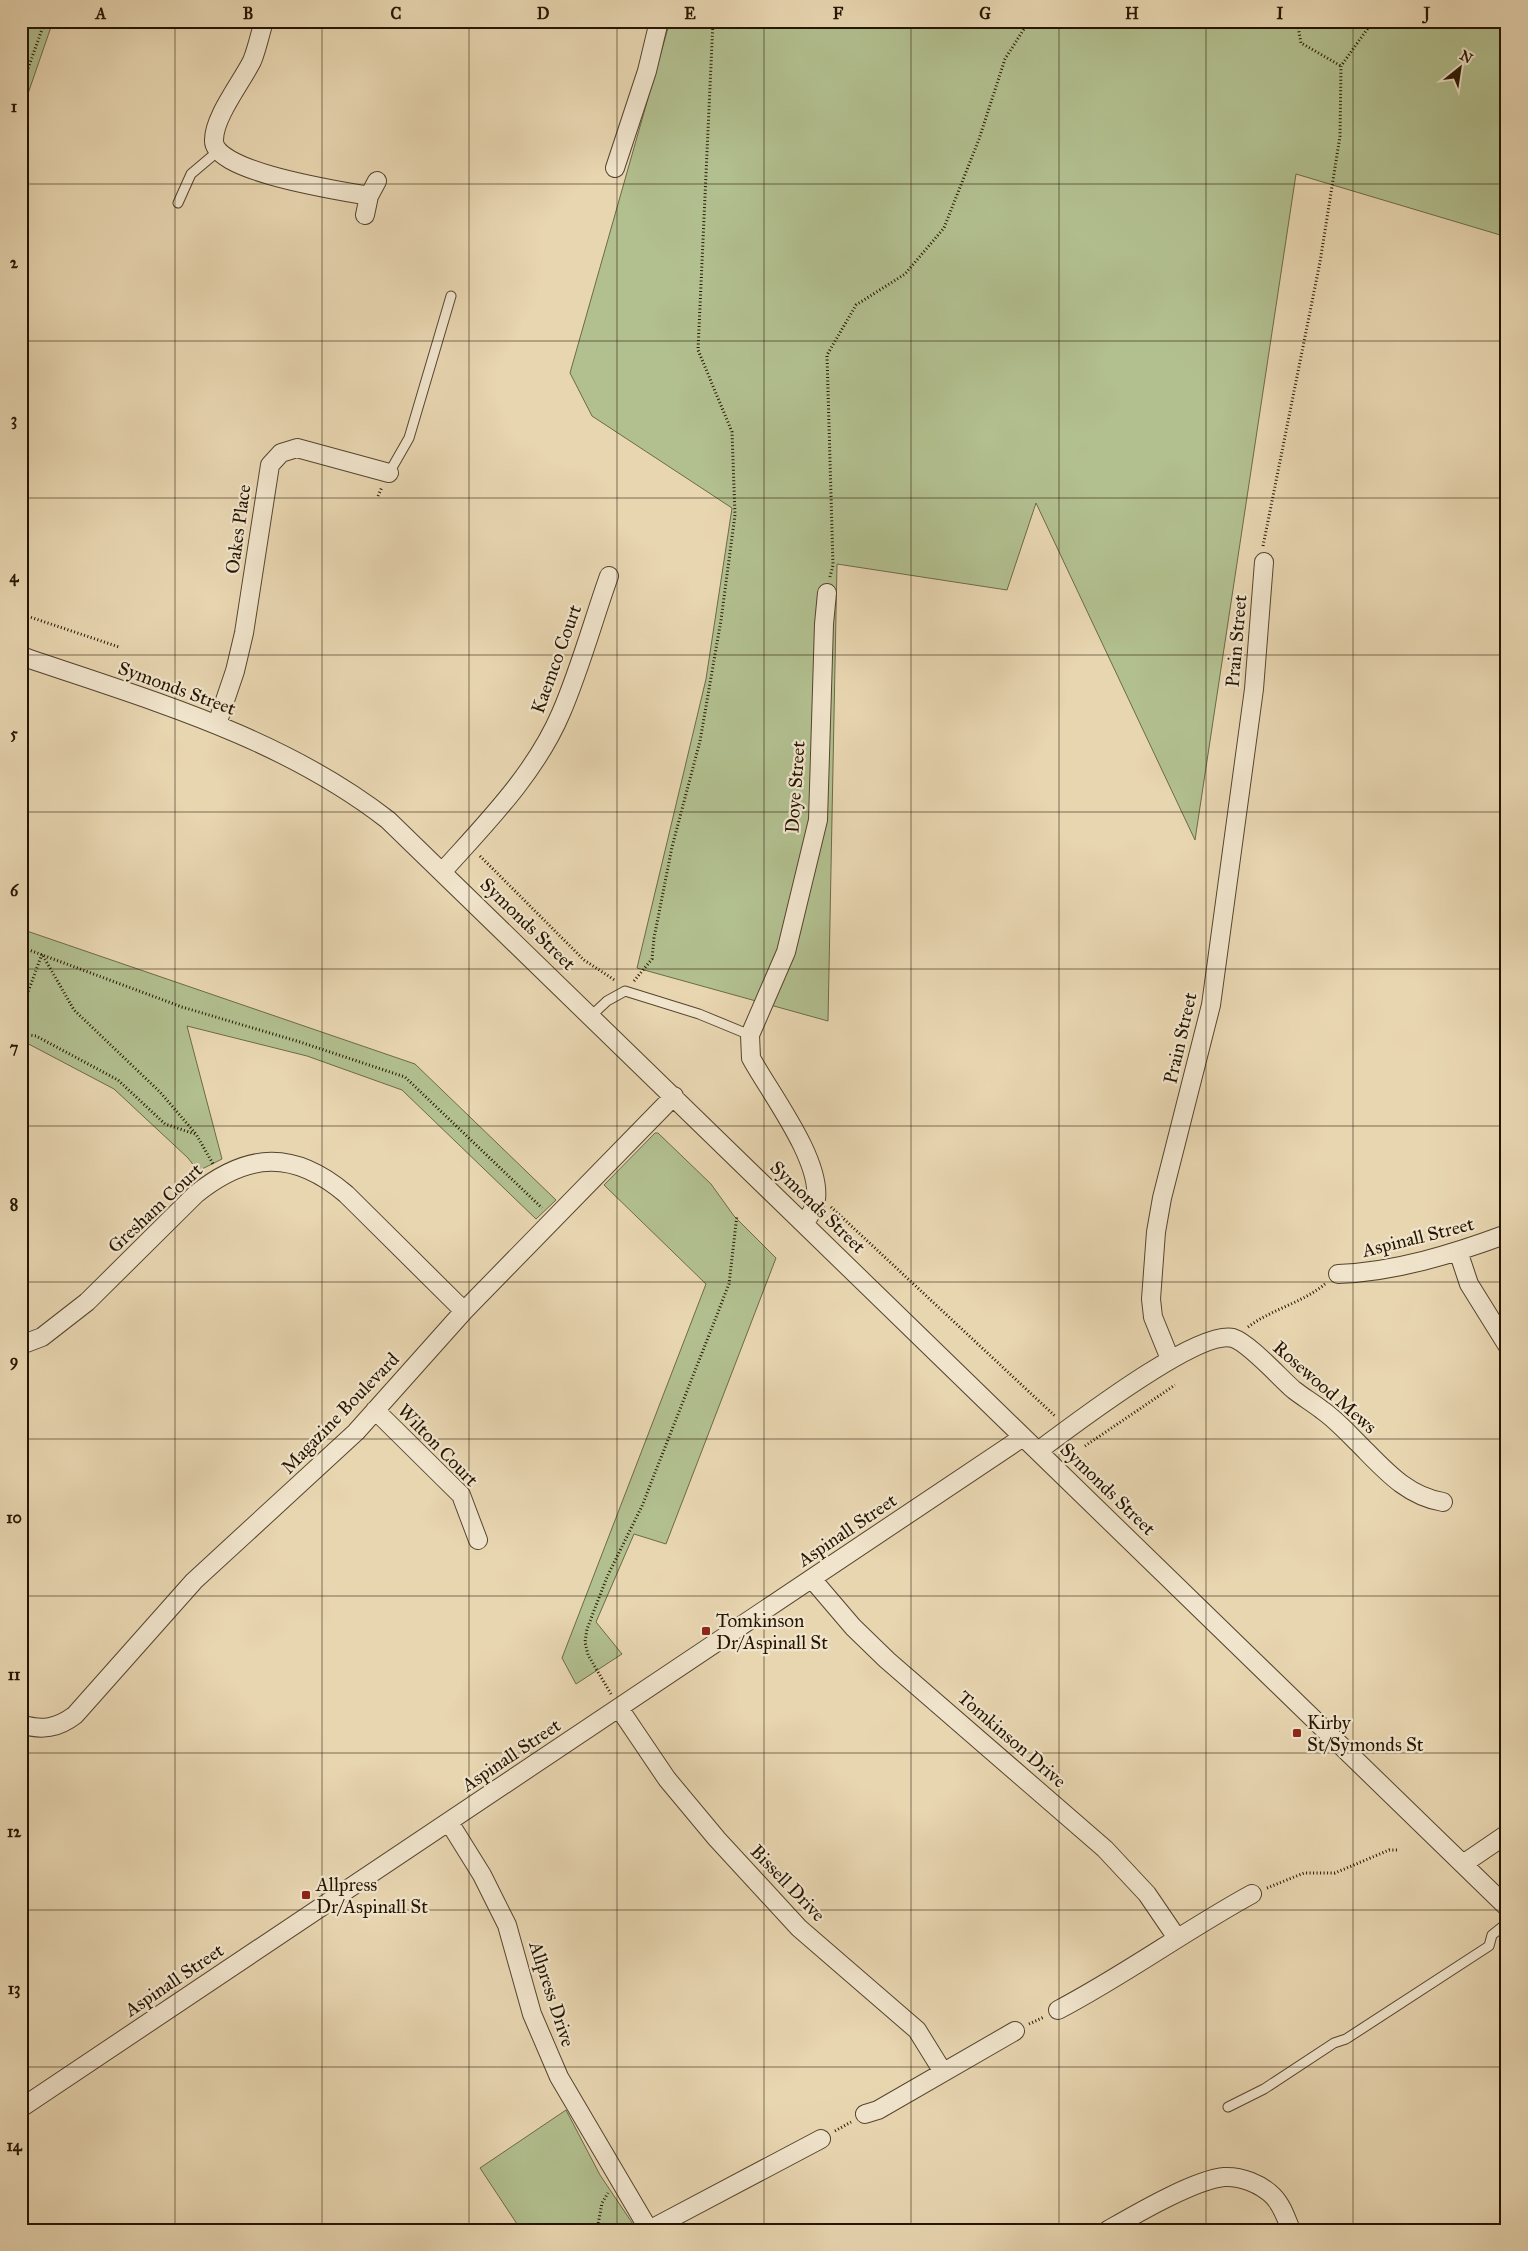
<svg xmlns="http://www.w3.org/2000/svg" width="1528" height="2251" viewBox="0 0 1528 2251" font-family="'IM FELL Great Primer',serif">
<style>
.green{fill:#b2bf8f;stroke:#6c6a48}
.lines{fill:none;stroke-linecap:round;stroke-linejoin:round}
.lane-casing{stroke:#56452d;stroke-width:11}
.street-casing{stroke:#56452d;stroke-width:20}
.path{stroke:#251501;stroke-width:3;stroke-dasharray:1 2.5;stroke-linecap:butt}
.lane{stroke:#f0e4cc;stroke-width:9}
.street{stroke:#f0e4cc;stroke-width:18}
.grid{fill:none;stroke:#251501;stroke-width:1;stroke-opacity:0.55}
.poi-dot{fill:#8f2418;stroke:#f0e4cc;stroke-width:2}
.labels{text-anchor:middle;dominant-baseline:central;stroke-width:4.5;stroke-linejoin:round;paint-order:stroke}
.street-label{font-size:19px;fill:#251501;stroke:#f0e4cc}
.poi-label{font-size:19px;fill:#251501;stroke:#f0e4cc;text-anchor:start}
.neatline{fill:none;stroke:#251501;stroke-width:2}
.grid-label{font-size:16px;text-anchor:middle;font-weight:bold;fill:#251501}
</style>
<rect width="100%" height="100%" fill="#e8d6b1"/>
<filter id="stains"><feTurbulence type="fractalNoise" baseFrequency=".004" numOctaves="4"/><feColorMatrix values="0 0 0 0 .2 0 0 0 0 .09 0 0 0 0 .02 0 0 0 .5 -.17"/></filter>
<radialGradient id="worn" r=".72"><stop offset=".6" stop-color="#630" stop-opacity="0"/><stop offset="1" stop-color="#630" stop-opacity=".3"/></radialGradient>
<path class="green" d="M21,21H53L21,114Z
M670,21H1507V237L1296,174L1195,840L1036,503L1007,590L837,564L828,1021L637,968L706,679L732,508L592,416L570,373Z
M21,929L415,1064L556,1200L536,1219L402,1090L307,1056L187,1026L222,1159L198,1171L188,1158L114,1089L21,1040Z
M655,1133H658L711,1184L734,1216L776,1258L666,1544L634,1534L596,1622L622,1654L576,1684L562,1658L706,1284L604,1185Z
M566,2110L600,2175L637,2230H521L480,2168Z"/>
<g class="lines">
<g class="lane-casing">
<path id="lane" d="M178,203L191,174L217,152
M389,473L409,438L451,296
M591,1016L607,1001L625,991L699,1014L750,1035
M1228,2107L1264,2089L1334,2043L1346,2039L1489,1946L1492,1935L1507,1923"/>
</g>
<g class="street-casing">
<path id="street" d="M264,21C260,34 257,49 252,61C241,83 214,117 214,140C212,172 342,191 369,196
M615,168L647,71L659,21
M365,215L369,196L377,181
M21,656C149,700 280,736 388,820L1507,1907
M217,724L235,671L244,633L270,465L281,453L297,448L389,473
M443,871C486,823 535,774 561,713C580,669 593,621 609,576
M804,1223C810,1216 815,1208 816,1199C821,1159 770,1093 751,1058L750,1035L786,952L818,820L824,624L827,593
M1458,1251L1469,1284L1507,1345
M1338,1274C1395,1272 1453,1254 1507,1234
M21,1345L42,1337L87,1302L196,1194C248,1152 294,1150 346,1194L464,1311
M1170,1359L1153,1317L1151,1299L1156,1232L1162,1198L1211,1005L1254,689L1264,562
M375,1410L461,1495L478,1540
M1038,1451C1071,1427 1197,1329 1233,1338C1249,1343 1280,1378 1294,1390C1303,1397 1313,1403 1322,1410C1335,1419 1347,1432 1358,1443C1384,1469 1406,1496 1443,1502
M812,1579L853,1627L887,1660L1105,1849L1147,1894L1177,1938
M619,1708L667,1779L717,1839L799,1928L917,2030L943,2072
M21,1724C42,1731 58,1728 75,1715L194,1581L356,1432L464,1311L674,1096
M449,1822L482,1875L507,1925L532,2014L559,2077L649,2230
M1463,1864L1507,1834
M1058,2010C1125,1975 1186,1930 1252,1894
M21,2108L1023,1437
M865,2114L878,2110L1015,2031
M649,2230L821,2139
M1108,2230C1136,2214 1194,2180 1224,2177C1241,2176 1261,2184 1273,2196C1282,2205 1286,2218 1291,2230"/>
</g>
<path class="path" d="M1297,21L1301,43L1341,66
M21,88L45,21
M378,496L382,487
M1263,546L1320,262L1340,136L1341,66L1373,21
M830,577L833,565L827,355L856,305L905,274L944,228L979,139L1005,59L1029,21
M21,614L119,647
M480,856L584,960L616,981
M21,947L182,1007L300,1042L405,1077L542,1208
M634,981L652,959L654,938L672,847L700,741L721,620L735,515L732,432L698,350L713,21
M21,1011L42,954L74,1010L160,1092L196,1134L213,1164
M21,1034L36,1036L118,1080L165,1124L195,1134
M831,1207L1055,1416
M1248,1327C1272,1309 1302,1303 1325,1284
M1085,1446L1175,1385
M611,1694L588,1655L585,1642L587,1629L607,1577L642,1506L729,1284L737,1215
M1267,1888L1304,1873H1335L1389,1850H1398
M1029,2024L1044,2017
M835,2131L851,2122
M597,2230L602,2203L608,2193"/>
<use href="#lane" class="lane"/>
<use href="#street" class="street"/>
</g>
<path class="grid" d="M175,21V2230M322,21V2230M469,21V2230M617,21V2230M764,21V2230M911,21V2230M1059,21V2230M1206,21V2230M1353,21V2230M21,184H1507M21,341H1507M21,498H1507M21,655H1507M21,812H1507M21,969H1507M21,1126H1507M21,1282H1507M21,1439H1507M21,1596H1507M21,1753H1507M21,1910H1507M21,2067H1507"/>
<g class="poi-dot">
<rect x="701" y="1626" width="10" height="10" rx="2.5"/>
<rect x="1292" y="1728" width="10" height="10" rx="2.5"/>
<rect x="301" y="1890" width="10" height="10" rx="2.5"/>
</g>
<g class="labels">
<g class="street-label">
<text transform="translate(238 529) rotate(-82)">Oakes Place</text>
<text transform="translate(1236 641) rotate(-85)">Prain Street</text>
<text transform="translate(556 659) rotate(-70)">Kaemco Court</text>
<text transform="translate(177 688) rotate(20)">Symonds Street</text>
<text transform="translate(795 787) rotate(-86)">Doye Street</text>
<text transform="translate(528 924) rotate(44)">Symonds Street</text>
<text transform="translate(1180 1038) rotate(-77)">Prain Street</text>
<text transform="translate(818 1207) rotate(44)">Symonds Street</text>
<text transform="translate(155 1208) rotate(-43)">Gresham Court</text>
<text transform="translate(1418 1237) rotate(-14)">Aspinall Street</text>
<text transform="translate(1325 1387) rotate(41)">Rosewood Mews</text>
<text transform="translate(340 1413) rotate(-46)">Magazine Boulevard</text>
<text transform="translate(438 1445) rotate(46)">Wilton Court</text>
<text transform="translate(1108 1489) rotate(44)">Symonds Street</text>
<text transform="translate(847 1530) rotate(-34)">Aspinall Street</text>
<text transform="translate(1012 1739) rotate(41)">Tomkinson Drive</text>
<text transform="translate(511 1755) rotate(-34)">Aspinall Street</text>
<text transform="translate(788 1883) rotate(46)">Bissell Drive</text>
<text transform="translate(174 1980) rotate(-34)">Aspinall Street</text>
<text transform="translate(552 1994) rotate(72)">Allpress Drive</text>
</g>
<g class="poi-label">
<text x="716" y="1620">Tomkinson<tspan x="716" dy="22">Dr/Aspinall St</tspan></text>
<text x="1307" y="1722">Kirby<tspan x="1307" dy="22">St/Symonds St</tspan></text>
<text x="316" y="1884">Allpress<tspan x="316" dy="22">Dr/Aspinall St</tspan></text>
</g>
</g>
<rect width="1528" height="2251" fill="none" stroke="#e8d6b1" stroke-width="55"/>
<g transform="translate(1460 68) rotate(30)" stroke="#f0e4cc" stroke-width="4" paint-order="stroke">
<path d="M0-4L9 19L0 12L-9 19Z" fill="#251501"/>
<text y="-8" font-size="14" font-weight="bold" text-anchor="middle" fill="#251501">N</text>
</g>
<rect x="28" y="28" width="1472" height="2196" class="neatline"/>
<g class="grid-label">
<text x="101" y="19">A</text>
<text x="248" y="19">B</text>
<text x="396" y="19">C</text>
<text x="543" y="19">D</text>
<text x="690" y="19">E</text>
<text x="838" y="19">F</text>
<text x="985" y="19">G</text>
<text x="1132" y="19">H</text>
<text x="1280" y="19">I</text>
<text x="1427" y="19">J</text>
<text x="14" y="112">1</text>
<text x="14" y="268">2</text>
<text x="14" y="425">3</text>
<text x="14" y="582">4</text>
<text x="14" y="739">5</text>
<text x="14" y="896">6</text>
<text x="14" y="1053">7</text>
<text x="14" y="1210">8</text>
<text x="14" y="1366">9</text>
<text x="14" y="1523">10</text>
<text x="14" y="1680">11</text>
<text x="14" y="1837">12</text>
<text x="14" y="1994">13</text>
<text x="14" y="2151">14</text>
</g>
<rect width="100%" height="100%" filter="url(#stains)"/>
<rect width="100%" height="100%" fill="url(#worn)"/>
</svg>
